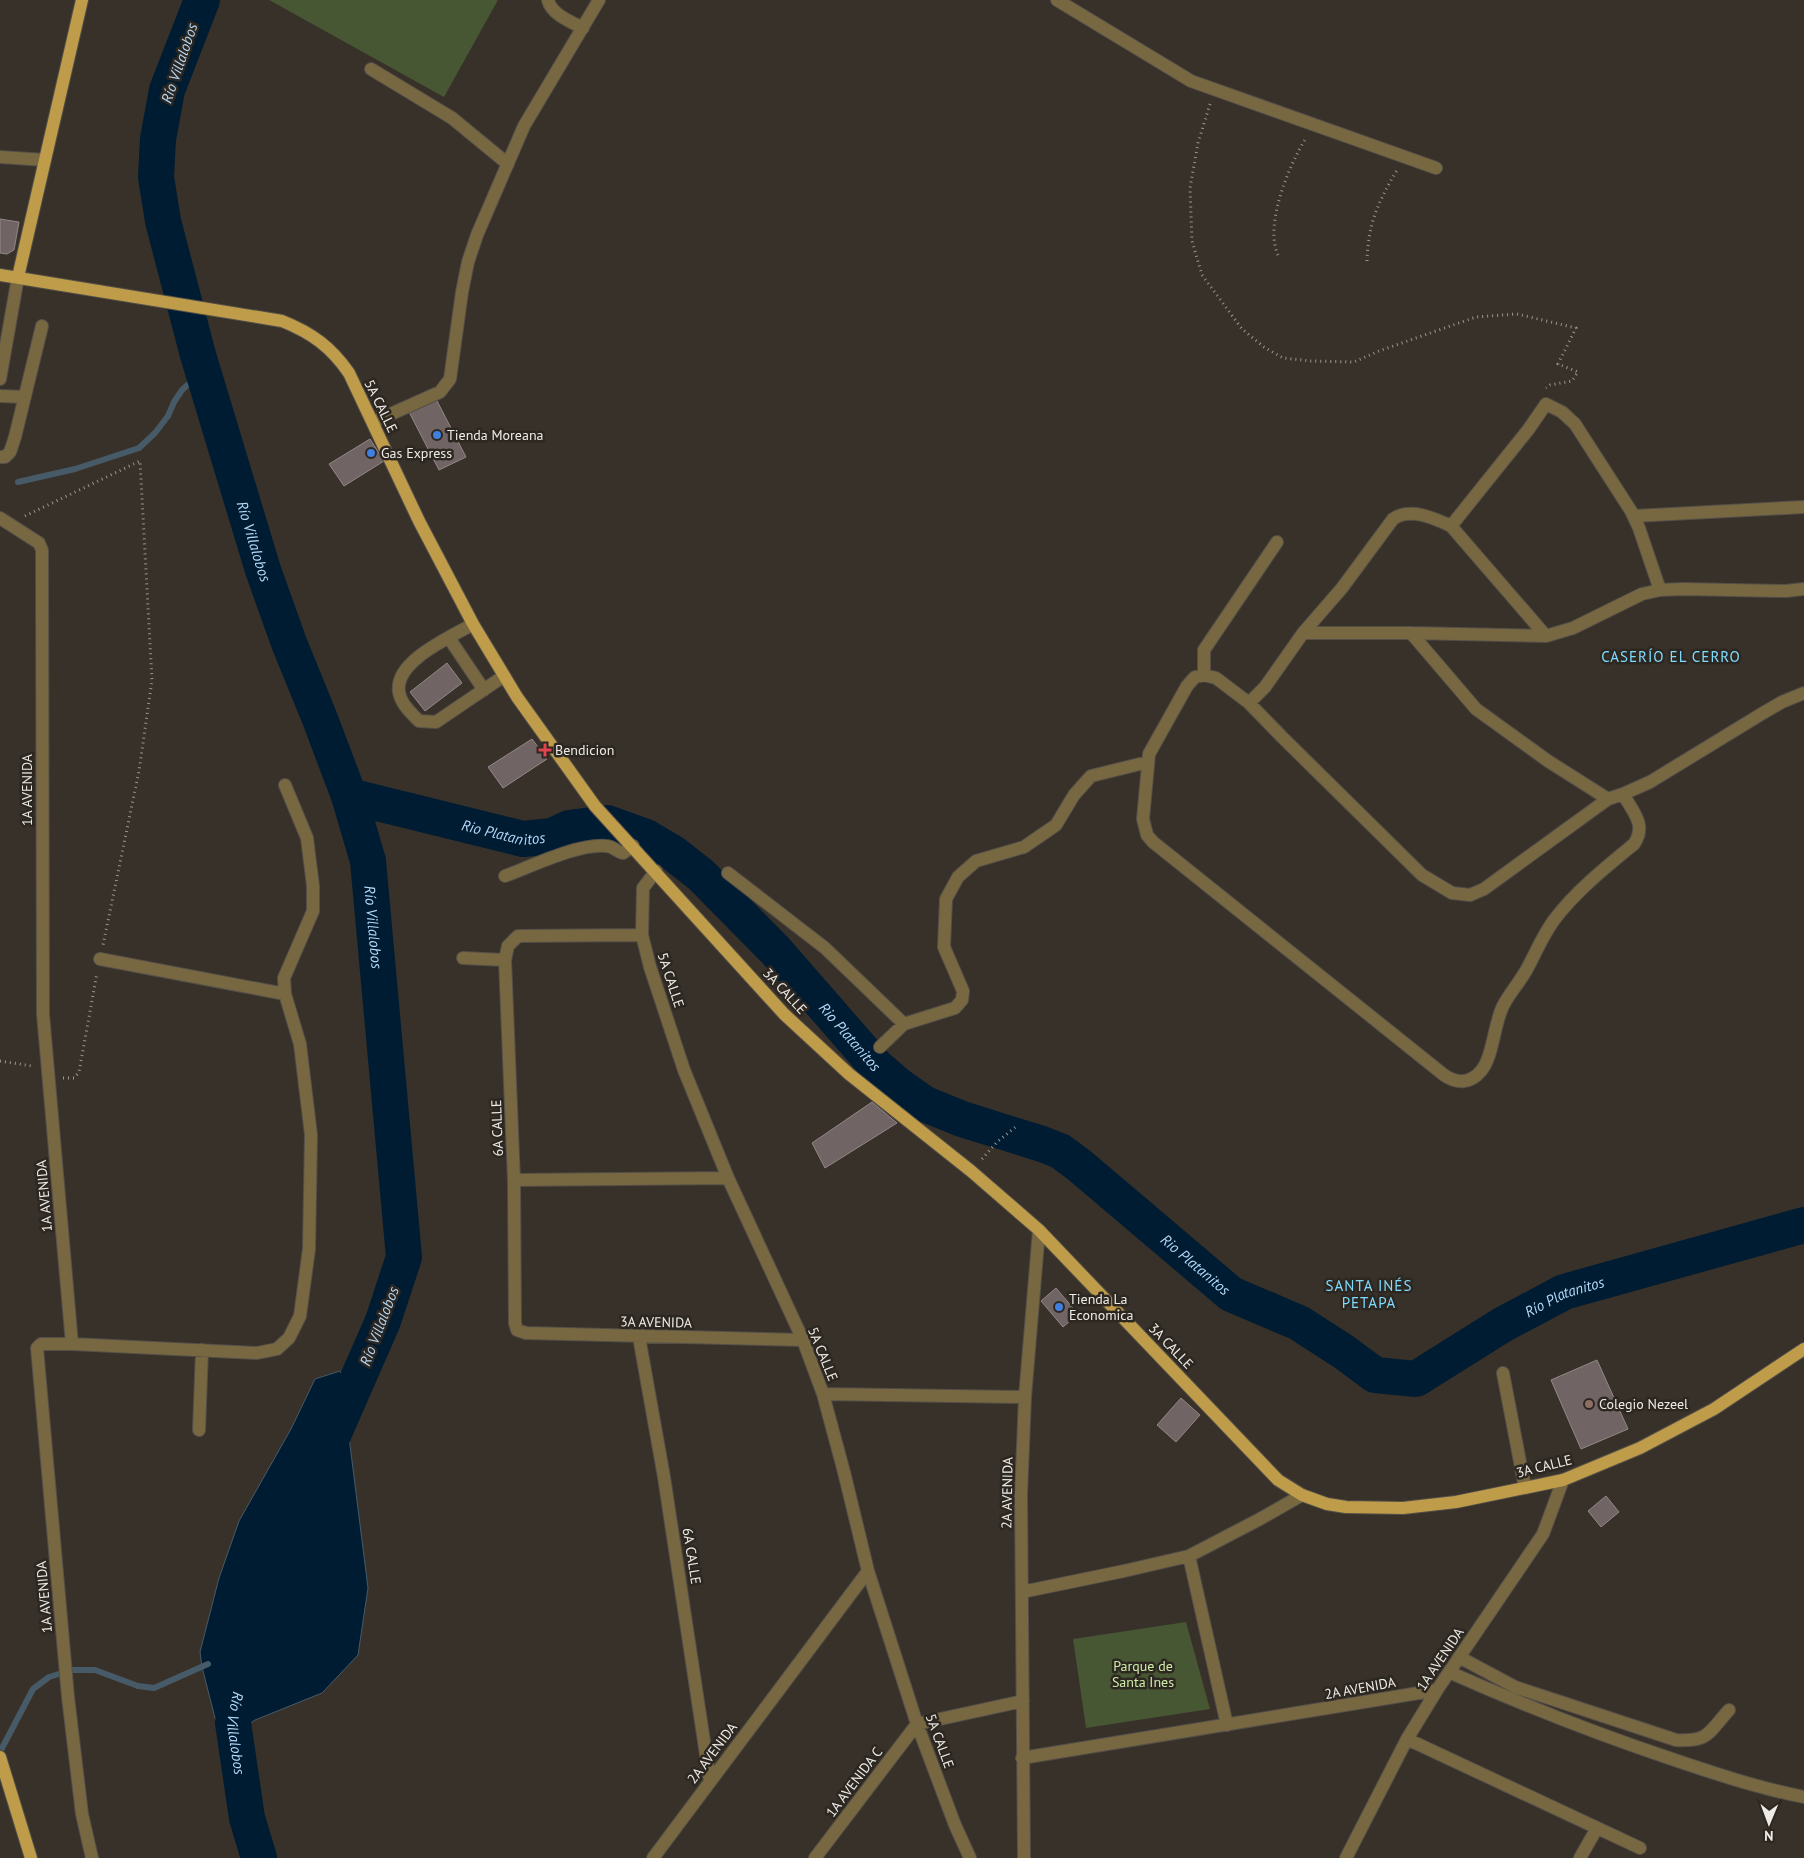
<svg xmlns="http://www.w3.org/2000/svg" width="1804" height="1858" viewBox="0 0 1804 1858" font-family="'PT Sans',sans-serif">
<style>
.green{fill:#475633}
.water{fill:#001c32;stroke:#475a68}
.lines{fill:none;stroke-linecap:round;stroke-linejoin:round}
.stream{stroke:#475a68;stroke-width:6}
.river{stroke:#001c32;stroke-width:36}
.building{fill:#706564;stroke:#938787}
.minor-casing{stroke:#544f48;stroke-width:14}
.major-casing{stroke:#544f48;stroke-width:14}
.path{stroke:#9a958f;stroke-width:3;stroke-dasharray:1 4;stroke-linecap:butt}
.minor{stroke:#786842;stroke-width:12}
.major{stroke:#be9c49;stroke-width:12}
.shop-dot{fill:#3f7fe0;stroke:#2d2721;stroke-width:2}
.health-dot{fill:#e0444e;stroke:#2d2721;stroke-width:2}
.education-dot{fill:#8d6e63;stroke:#2d2721;stroke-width:2}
.labels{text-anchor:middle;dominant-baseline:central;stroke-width:5;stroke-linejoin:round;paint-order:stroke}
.street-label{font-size:14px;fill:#eeebe6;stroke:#2d2721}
.poi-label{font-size:14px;fill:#eeebe6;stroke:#2d2721;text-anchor:start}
.park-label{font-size:14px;fill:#ceeda6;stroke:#2d2721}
.water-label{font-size:15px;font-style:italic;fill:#b2d7f7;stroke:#2d2721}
.neighbourhood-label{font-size:15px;letter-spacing:1px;fill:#80dcff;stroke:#2d2721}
</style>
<rect width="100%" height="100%" fill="#37312a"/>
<path class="green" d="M269,0H498L444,97Z
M1186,1622L1210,1709L1086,1728L1073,1639Z"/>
<path class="water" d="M340,1371L350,1397L348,1429L368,1588L358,1655L322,1693L255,1720L235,1733L215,1718L202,1667L200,1652L219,1578L239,1521L291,1429L315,1379Z"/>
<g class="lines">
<path class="stream" d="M18,482L75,469L139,448L155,433L168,416L174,402L182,390L203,371
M0,1752L33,1689L49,1677L72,1670H95L138,1686L154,1688L208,1664"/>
<g class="river">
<path id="s1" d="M202,0L167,90L158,139L156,177L163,221L198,355L263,570L289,643L320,719L349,796L368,861L404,1257L383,1321L330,1442"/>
<path id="s2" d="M349,796L523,839L552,836L569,828L607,823L646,837L673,853L701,875L776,951L877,1067L898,1085L925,1104L962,1119L1042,1144L1060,1151L1079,1165L1231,1294L1299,1323L1344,1352L1375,1375L1416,1379L1502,1325L1564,1292L1804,1225"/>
<path id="s3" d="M241,1683L233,1723L247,1818L259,1858"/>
</g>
</g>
<path class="building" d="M0,219L19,222L14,250L7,254L0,253Z
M436,399L466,457L439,470L409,412Z
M370,439L384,461L344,486L329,464Z
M447,663L462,683L425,711L410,692Z
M532,739L547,759L503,788L488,767Z
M872,1102L897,1123L825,1168L812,1143Z
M1056,1288L1078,1314L1063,1327L1041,1301Z
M1597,1360L1628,1429L1581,1449L1551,1380Z
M1181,1398L1200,1415L1176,1442L1157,1425Z
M1606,1496L1619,1512L1601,1527L1588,1511Z"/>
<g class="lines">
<g class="minor-casing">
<path id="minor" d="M548,0C551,14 571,22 583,28
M1057,0L1191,81L1436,168
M371,69L452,118L508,164
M0,157L45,160
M0,379L18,277
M0,396L25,397
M373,422L440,392L450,379L462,292L468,262L477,235L524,126L599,0
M0,457H5L10,452L15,437L42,326
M1634,516L1804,507
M0,518L39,543L42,550L43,1014L72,1344H41L37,1348L68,1697L82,1814L92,1858
M1451,526L1528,430L1546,404L1562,412L1575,424L1631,511L1639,528L1660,590
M473,624C451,637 394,661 399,692C401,704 411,713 419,721L436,722L504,676
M1303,633H1411L1546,636L1573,628L1642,594L1660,590L1683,589L1786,591L1804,589
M1411,633L1476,709L1548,761L1608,799
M449,638L484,690
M1204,675V650L1277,542
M1249,703L1265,687L1303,633L1342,588L1393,519C1410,507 1434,518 1451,526L1546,636
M1623,794C1633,812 1647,825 1634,844C1606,867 1576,891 1554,920C1543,935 1536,952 1528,967C1521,981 1510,992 1503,1006C1494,1024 1493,1057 1481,1071C1470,1084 1457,1084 1444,1075L1153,842L1147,835L1143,819L1149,754L1187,686L1195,677L1204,675L1216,678L1249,703L1282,737L1422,875L1452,893L1470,895L1484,889L1608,799L1623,794L1650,782L1763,713L1782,702L1804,693
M656,871L643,888L642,935L650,967L684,1070L728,1178L803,1340L823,1394L844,1472L868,1571L917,1724L955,1825L970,1858
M728,873L825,948L904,1024
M505,876C532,866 579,843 606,846C614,846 616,852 623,853L633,846
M642,935L518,936L508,946L505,960L514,1180L515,1323L517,1330L526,1333L803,1340
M463,958L505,960
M100,959L285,994
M880,1047L904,1024L955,1008L962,1000L963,991L944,947L946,899L958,877L976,861L1024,847L1056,825L1074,795L1091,776L1148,762
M514,1180L728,1178
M639,1337L664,1477L710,1781
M72,1344L257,1353L277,1349L289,1338L300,1316L309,1249L311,1135L300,1044L285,994L284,978L313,911V886L307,838L285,785
M1503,1373L1525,1488
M823,1394L1025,1397
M199,1430L202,1350
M1189,1556L1227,1725
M1022,1592L1124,1571L1189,1556L1260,1519L1302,1495
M1459,1657L1515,1687L1676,1740C1709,1742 1708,1733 1729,1710
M1449,1672C1521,1704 1594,1733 1669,1758C1713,1773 1758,1788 1804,1797
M1407,1739L1640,1848
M1022,1758L1437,1690
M653,1858L868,1571
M815,1858L917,1724L1023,1701
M1024,1858L1021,1495L1025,1397L1039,1230
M1346,1858L1407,1739L1437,1690L1543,1534L1563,1480
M1580,1858L1597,1828"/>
</g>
<g class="major-casing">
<path id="major" d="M0,275L282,321C312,333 331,347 349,373L419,521L473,624L517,697L595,806L784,1014L849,1074L971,1171L1039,1230L1278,1480L1302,1495L1327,1504L1346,1507L1403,1508L1456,1502L1563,1480L1640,1448L1714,1409L1804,1349
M18,277L82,0
M0,1757L31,1858"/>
</g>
<path class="path" d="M1210,104L1198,143L1190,188L1192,241L1202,275L1242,329L1264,347L1283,358L1311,361L1354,362L1379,351L1476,317L1517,314L1576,328L1558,364L1578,372L1572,381L1550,385L1546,388
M1278,255C1264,225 1289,165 1306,138
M1367,261C1368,224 1378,202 1397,170
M25,516L140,461L152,680L139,771L103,945
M0,1061L32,1066
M63,1078H74L79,1072L97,973
M982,1159L997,1142L1018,1125"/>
<use href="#minor" class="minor"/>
<use href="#major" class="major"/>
</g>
<g class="shop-dot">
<circle cx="437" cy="435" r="5"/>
<circle cx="371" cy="453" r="5"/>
<circle cx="1059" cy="1307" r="5"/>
</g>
<path class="health-dot" d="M542.5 742.5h5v5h5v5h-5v5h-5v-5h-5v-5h5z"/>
<circle class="education-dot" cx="1589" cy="1404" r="5"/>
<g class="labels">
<g class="street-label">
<text transform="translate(381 406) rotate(64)">5A CALLE</text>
<text transform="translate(27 790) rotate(-90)">1A AVENIDA</text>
<text transform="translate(671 980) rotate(72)">5A CALLE</text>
<text transform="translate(785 991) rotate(47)">3A CALLE</text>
<text transform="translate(497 1128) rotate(-92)">6A CALLE</text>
<text transform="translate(44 1196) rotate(-95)">1A AVENIDA</text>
<text transform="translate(656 1322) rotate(1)">3A AVENIDA</text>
<text transform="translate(1171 1346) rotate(46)">3A CALLE</text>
<text transform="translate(823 1354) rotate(68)">5A CALLE</text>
<text transform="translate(1544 1466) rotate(-14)">3A CALLE</text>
<text transform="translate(1007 1493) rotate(-89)">2A AVENIDA</text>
<text transform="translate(692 1556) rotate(81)">6A CALLE</text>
<text transform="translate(44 1597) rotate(-95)">1A AVENIDA</text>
<text transform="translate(1440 1659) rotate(-56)">1A AVENIDA</text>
<text transform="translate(1360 1688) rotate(-10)">2A AVENIDA</text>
<text transform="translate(940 1741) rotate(70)">5A CALLE</text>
<text transform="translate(712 1753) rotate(-53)">2A AVENIDA</text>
<text transform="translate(854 1782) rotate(-53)">1A AVENIDA C</text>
</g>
<g class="poi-label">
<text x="447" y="435">Tienda Moreana</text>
<text x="381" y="453">Gas Express</text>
<text x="555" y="750">Bendicion</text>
<text x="1069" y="1299">Tienda La<tspan x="1069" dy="16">Economica</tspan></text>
<text x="1599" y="1404">Colegio Nezeel</text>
</g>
<g class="park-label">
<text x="1143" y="1666">Parque de<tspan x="1143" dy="16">Santa Ines</tspan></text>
</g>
<g class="water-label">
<text transform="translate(179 63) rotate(-71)">Río Villalobos</text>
<text stroke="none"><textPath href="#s1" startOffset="562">Río Villalobos</textPath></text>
<text stroke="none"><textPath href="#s2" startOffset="159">Rio Platanitos</textPath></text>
<text stroke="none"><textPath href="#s1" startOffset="968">Río Villalobos</textPath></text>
<text stroke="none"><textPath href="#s2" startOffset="594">Rio Platanitos</textPath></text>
<text stroke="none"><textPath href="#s2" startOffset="1015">Rio Platanitos</textPath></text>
<text stroke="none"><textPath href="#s2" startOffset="1439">Río Platanitos</textPath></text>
<text transform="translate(379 1326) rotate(-69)">Río Villalobos</text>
<text stroke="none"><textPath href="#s3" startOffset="51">Río Villalobos</textPath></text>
</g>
<g class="neighbourhood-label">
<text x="1671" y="656">CASERÍO EL CERRO</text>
<text x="1369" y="1285">SANTA INÉS<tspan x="1369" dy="17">PETAPA</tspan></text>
</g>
</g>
<g transform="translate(1769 1823) rotate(181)" stroke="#2d2721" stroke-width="4" paint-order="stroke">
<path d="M0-4L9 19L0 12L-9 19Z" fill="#eeebe6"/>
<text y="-8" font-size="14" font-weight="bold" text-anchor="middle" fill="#eeebe6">N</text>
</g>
</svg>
